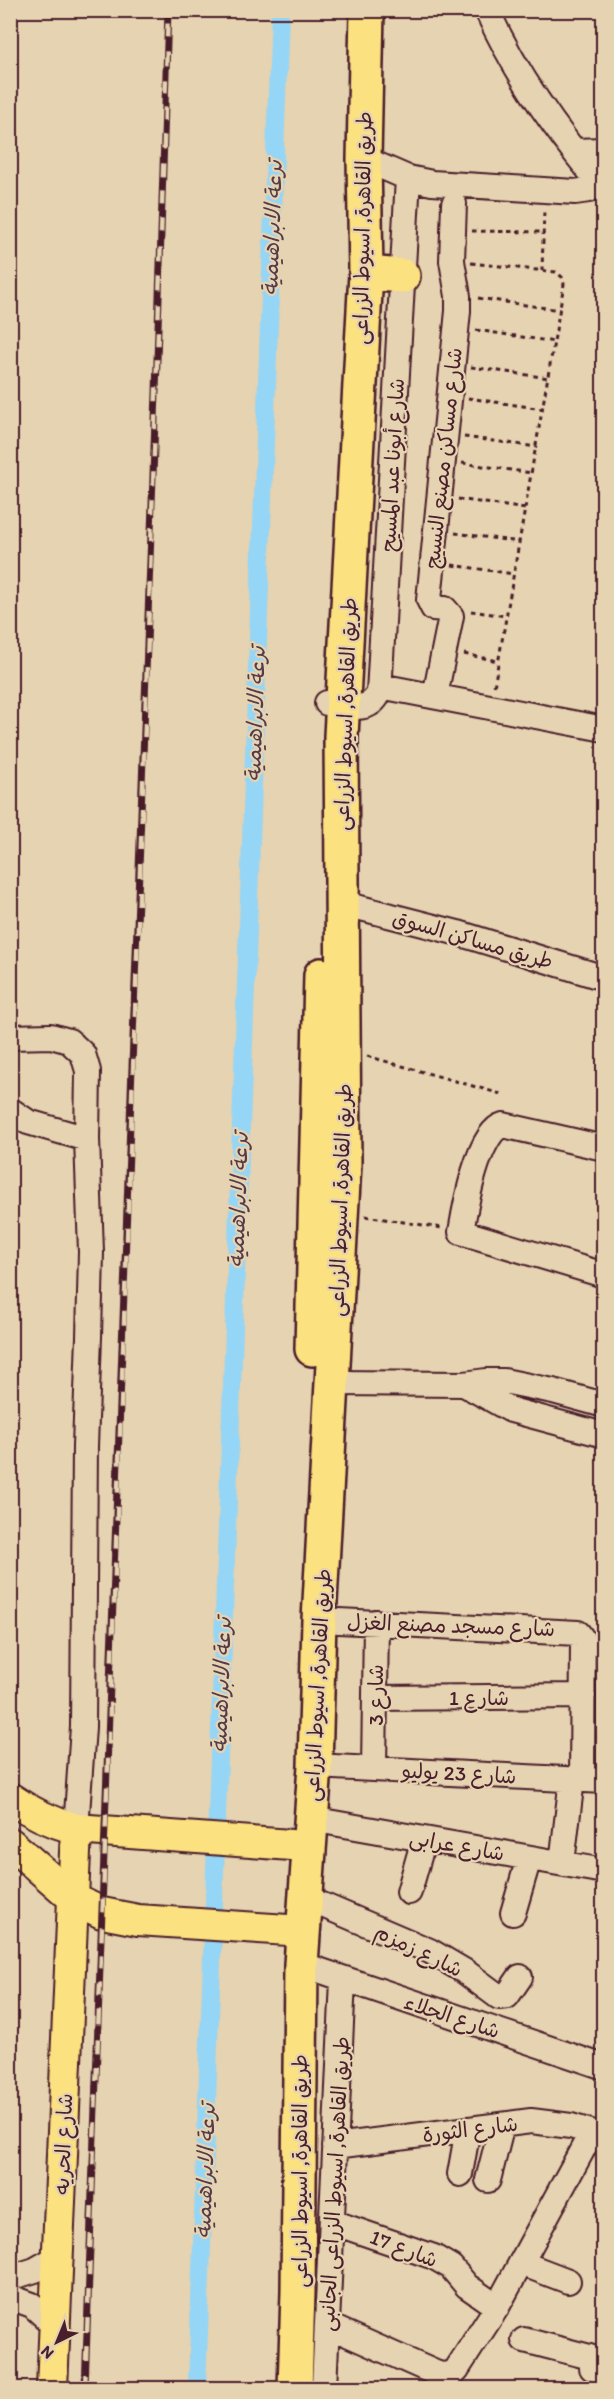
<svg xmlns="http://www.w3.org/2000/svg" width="614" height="2399" viewBox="0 0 614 2399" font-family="Itim,'Playpen Sans Arabic',sans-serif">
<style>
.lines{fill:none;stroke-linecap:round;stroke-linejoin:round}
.canal{stroke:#95d5f6;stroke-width:18}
.minor-casing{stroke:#4a1f2b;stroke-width:28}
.major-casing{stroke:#4a1f2b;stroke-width:34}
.highway-casing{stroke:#4a1f2b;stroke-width:38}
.path{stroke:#4a1f2b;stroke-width:3;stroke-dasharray:4.5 4.5;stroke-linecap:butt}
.minor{stroke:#e5d3b1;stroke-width:24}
.major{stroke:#fbe180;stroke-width:30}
.highway{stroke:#fbe180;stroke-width:33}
.rail-casing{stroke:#4a1f2b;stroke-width:7}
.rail{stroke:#e5d3b1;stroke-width:4.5;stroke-dasharray:14;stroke-linecap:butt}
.labels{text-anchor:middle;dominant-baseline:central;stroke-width:4.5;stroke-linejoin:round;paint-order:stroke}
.street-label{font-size:21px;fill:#4a1f2b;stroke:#e5d3b1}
.water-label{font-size:22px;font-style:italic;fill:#553a49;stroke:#e5d3b1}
</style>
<rect width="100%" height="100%" fill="#e5d3b1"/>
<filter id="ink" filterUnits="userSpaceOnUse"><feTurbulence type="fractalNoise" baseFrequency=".0167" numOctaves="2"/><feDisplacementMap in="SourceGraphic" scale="12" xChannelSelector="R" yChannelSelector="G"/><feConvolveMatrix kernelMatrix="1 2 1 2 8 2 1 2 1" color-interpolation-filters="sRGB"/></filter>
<g filter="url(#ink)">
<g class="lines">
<path class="canal" d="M197,2388L280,10"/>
<g class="minor-casing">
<path id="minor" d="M487,10C516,75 558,134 604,188
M574,151L604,150
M364,159L408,178L432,183L575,192L589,190L599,182
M380,686L604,729
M435,696L451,616L445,609L433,608L429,600L458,311V296L452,261L454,204
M327,703C347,706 369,714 379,693L408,178
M341,903L458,933L604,978
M10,1037L51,1036L69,1041L83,1054L88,1071L87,1139L91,1252L89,1337L85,1446L83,1727L76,1829
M10,1110L28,1122L87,1139
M604,1148L503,1125C478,1132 465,1208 461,1232L604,1275
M332,1383L464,1384L486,1381H504L553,1391L604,1405
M464,1384L511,1410L604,1435
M319,1620L578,1633L583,1640L582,1780
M375,1698L583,1696
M315,1766L604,1781
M374,1769L376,1622
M311,1819L604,1871
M562,1863L572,1779
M409,1892L424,1839
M306,1898L430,1951L464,1971L499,1997L507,1996L520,1977
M513,1913L529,1858
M301,1964L604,2067
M335,2146L531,2121L571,2126L604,2136
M460,2174L468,2129
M488,2180L502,2125
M332,2222L434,2257L451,2267L467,2286L497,2307
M521,2263L568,2281
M10,2278L35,2270L58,2257
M10,2297L32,2305L55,2326
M327,2325L440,2375L452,2374L457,2369L497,2307L592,2132
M524,2340L590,2357L592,2358V2368L604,2372
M324,2388L343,1980"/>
</g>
<g class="major-casing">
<path id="major" d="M10,1798C31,1813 51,1822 76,1829L291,1845
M10,1843L74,1899L102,1913L138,1920L288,1930
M52,2388L76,1829"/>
</g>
<g class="highway-casing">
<path id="highway" d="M366,273L403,276
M312,1349L321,975
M295,2388L298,2292L301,1964L315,1766L319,1620L344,1164L341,736L366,273L364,159L367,10"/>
</g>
<path class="path" d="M472,231L543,232
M471,263L556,272L562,277L564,284L494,687
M542,271L544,210
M478,298L560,310
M476,330L555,342
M471,367L549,378
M468,398L543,409
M464,437L537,447
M462,463L532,473
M458,499L526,509
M455,533L520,542
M452,565L514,574
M471,611L506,616
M464,654L498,661
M367,1056L501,1094
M365,1216L442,1228"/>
<use href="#minor" class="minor"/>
<use href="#major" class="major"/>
<use href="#highway" class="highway"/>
<g class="rail-casing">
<path id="rail" d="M85,2388C114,1596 144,803 168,10"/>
</g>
<use href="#rail" class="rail"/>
</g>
</g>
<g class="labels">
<g class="street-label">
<text transform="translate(362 228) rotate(-89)">طريق القاهرة, اسيوط الزراعى</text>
<text transform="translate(443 458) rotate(-84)">شارع مساكن مصنع النسيج</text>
<text transform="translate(392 465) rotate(-87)">شارع أبونا عبد المسيح</text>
<text transform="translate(345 714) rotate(-88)">طريق القاهرة, اسيوط الزراعى</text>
<text transform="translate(473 939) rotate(16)">طريق مساكن السوق</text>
<text transform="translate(340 1200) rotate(-88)">طريق القاهرة, اسيوط الزراعى</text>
<text transform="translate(451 1625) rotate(2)">شارع مسجد مصنع الغزل</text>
<text transform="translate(317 1685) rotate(-87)">طريق القاهرة, اسيوط الزراعى</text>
<text transform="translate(375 1695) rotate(-90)">شارع 3</text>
<text x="479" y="1697">شارع 1</text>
<text transform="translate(459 1773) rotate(3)">شارع 23 يوليو</text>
<text transform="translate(457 1845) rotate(10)">شارع عرابى</text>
<text transform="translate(419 1950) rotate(26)">شارع زمزم</text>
<text transform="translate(452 2016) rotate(18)">شارع الجلاء</text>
<text transform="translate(470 2129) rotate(-7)">شارع الثورة</text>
<text transform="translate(63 2144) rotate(-88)">شارع الحريه</text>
<text transform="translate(299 2171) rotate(-90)">طريق القاهرة, اسيوط الزراعى</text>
<text transform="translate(334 2184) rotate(-87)">طريق القاهرة, اسيوط الزراعى الجانبى</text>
<text transform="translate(404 2248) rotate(21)">شارع 17</text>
</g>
<g class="water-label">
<text transform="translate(272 228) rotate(-88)">ترعة الابراهيمية</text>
<text transform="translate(255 714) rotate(-88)">ترعة الابراهيمية</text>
<text transform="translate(238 1200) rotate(-88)">ترعة الابراهيمية</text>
<text transform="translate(221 1685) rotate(-88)">ترعة الابراهيمية</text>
<text transform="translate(205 2171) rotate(-88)">ترعة الابراهيمية</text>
</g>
</g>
<rect width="614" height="2399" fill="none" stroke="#e5d3b1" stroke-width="36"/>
<rect x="18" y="18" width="578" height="2363" fill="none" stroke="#4a1f2b" stroke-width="2" filter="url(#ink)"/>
<g transform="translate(57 2342) rotate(223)" stroke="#e5d3b1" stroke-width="4.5" paint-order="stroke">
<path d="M0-4.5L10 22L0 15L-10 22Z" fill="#4a1f2b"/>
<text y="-9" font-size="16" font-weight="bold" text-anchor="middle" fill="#4a1f2b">N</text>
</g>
</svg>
